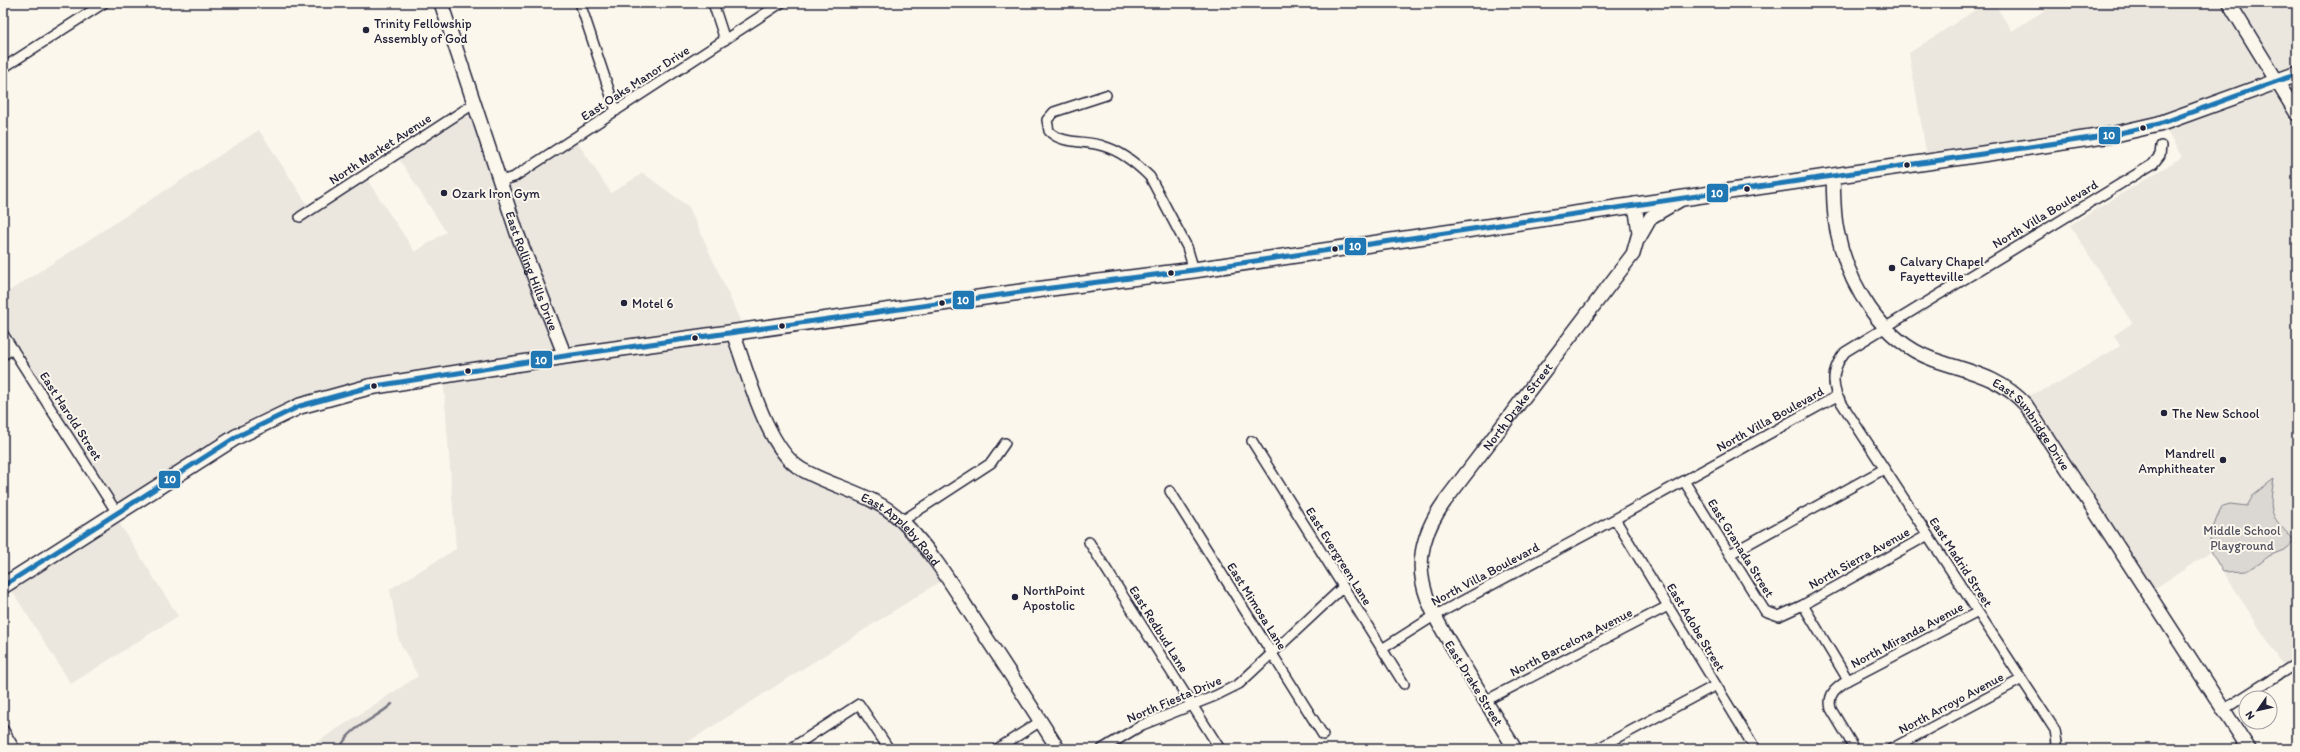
<svg xmlns="http://www.w3.org/2000/svg" width="2300" height="752" viewBox="0 0 2300 752" font-family="Itim,sans-serif">
<style>
.built{fill:#ebe7df}
.green{fill:#dbd8d3;stroke:#7e7d87}
.lines{fill:none;stroke-linecap:round;stroke-linejoin:round}
.stream{stroke:#787681;stroke-width:2.5}
.street-casing{stroke:#22223b;stroke-width:12}
.secondary-casing{stroke:#22223b;stroke-width:16}
.primary-casing{stroke:#22223b;stroke-width:18}
.street{stroke:#fbf7ec;stroke-width:9}
.secondary{stroke:#fbf7ec;stroke-width:13}
.primary{stroke:#fbf7ec;stroke-width:15}
.bus-1-casing{stroke:#fbf7ec;stroke-width:8}
.bus-1{stroke:#1f77b4;stroke-width:5}
.poi-dot{fill:#22223b;stroke:#fbf7ec;stroke-width:1.5}
.labels{text-anchor:middle;dominant-baseline:central;stroke-width:4;stroke-linejoin:round;paint-order:stroke}
.poi-label{font-size:13px;fill:#22223b;stroke:#fbf7ec;text-anchor:start}
.street-label{font-size:13px;fill:#22223b;stroke:#fbf7ec}
.park-label{font-size:13px;fill:#505061;stroke:#fbf7ec}
.line-badge{stroke:#fbf7ec;stroke-width:1.5}
.badge-label{font-size:11px;text-anchor:middle;font-weight:bold;fill:#fff}
</style>
<rect width="100%" height="100%" fill="#fbf7ec"/>
<filter id="ink" filterUnits="userSpaceOnUse"><feTurbulence type="fractalNoise" baseFrequency=".025" numOctaves="2"/><feDisplacementMap in="SourceGraphic" scale="8" xChannelSelector="R" yChannelSelector="G"/><feConvolveMatrix kernelMatrix="1 2 1 2 8 2 1 2 1" color-interpolation-filters="sRGB"/></filter>
<g filter="url(#ink)">
<path class="built" d="M1986,3H1994L2012,31L2056,3H2297V663L2286,670L2211,552L2148,593L2021,399L2054,385L2120,346L2114,335L2132,323L2070,225L2182,157L2162,123L1928,163L1909,53Z
M475,103L500,181L574,137L611,193L643,173L689,207L745,331L734,333L786,456L902,521L947,577L677,749H318L314,744L418,676L399,641L390,589L456,549L443,375L300,406L117,513L3,334V295L259,130L311,210L364,175L415,252L446,232L396,154Z
M114,515L178,616L71,684L7,583Z"/>
<path class="green" d="M2274,479C2268,513 2270,516 2295,541L2286,549L2269,556L2259,564L2246,571L2223,572C2211,552 2205,546 2215,523C2217,517 2219,512 2223,506L2230,504L2247,506L2254,494Z"/>
<g class="lines">
<path class="stream" d="M340,749C348,727 376,719 392,704"/>
<g class="street-casing">
<path id="street" d="M580,3L616,111
M713,3L725,40
M3,68L104,3
M1106,95L1054,112L1047,120L1049,131C1062,145 1086,140 1103,146C1121,151 1137,164 1150,177L1187,247L1194,270
M500,181L514,177L781,3
M300,217L475,103
M3,334L117,513
M3,355L13,349
M1837,396L2055,730L2057,743L2055,749
M1252,441L1404,684
M1684,481L1765,611L1779,616L1803,605L1848,680C1836,688 1827,694 1831,709L1855,749
M1170,491L1323,735
M1615,519L1755,749
M902,521L991,463L1005,443
M1089,542L1220,749
M1730,554L1884,469
M1803,605L1928,535
M1382,649L1434,616L1615,519L1837,396C1831,379 1834,366 1845,352L2153,164L2160,155L2161,146
M1848,680L1978,612
M1485,701L1668,606
M2223,710L2297,663
M3,729L15,749
M790,749L859,704L889,749
M997,749L1041,721
M1102,749L1142,725L1215,696L1239,684L1343,587
M1597,749L1716,685
M1891,749L2022,679"/>
</g>
<g class="secondary-casing">
<g id="secondary">
<path id="s1" d="M441,3L517,233L565,356"/>
<path d="M2229,3L2297,114"/>
<path id="s2" d="M1833,177C1834,196 1833,216 1838,235C1849,285 1881,340 1932,359C1968,372 1998,375 2026,405L2249,749"/>
<path d="M1639,238L1651,217L1680,200"/>
<path id="s3" d="M733,333C747,370 766,448 801,469C834,488 875,494 903,522C932,551 954,588 976,622C1004,664 1031,706 1058,749"/>
<path id="s4" d="M1515,749C1497,720 1479,691 1461,661C1426,604 1400,564 1445,501L1633,254L1639,233L1635,204"/>
</g>
</g>
<g class="primary-casing">
<path id="primary" d="M3,586L236,437L300,406L369,387L565,356L1035,290L1194,270L2111,135L2159,124L2297,74"/>
</g>
<use href="#street" class="street"/>
<use href="#secondary" class="secondary"/>
<use href="#primary" class="primary"/>
<g class="bus-1-casing">
<path id="bus-1" d="M3,586L236,437L300,406L369,387L565,356L1035,290L1194,270L2111,135L2159,124L2297,74"/>
</g>
<use href="#bus-1" class="bus-1"/>
</g>
</g>
<g class="poi-dot">
<circle cx="366" cy="30" r="4"/>
<circle cx="2143" cy="128" r="3.5"/>
<circle cx="1907" cy="165" r="3.5"/>
<circle cx="1747" cy="189" r="3.5"/>
<circle cx="444" cy="193" r="4"/>
<circle cx="1335" cy="249" r="3.5"/>
<circle cx="1892" cy="268" r="4"/>
<circle cx="1171" cy="273" r="3.5"/>
<circle cx="624" cy="303" r="4"/>
<circle cx="942" cy="303" r="3.5"/>
<circle cx="782" cy="326" r="3.5"/>
<circle cx="695" cy="338" r="3.5"/>
<circle cx="468" cy="371" r="3.5"/>
<circle cx="374" cy="386" r="3.5"/>
<circle cx="2164" cy="413" r="4"/>
<circle cx="2223" cy="460" r="4"/>
<circle cx="1015" cy="597" r="4"/>
</g>
<g class="labels">
<g class="poi-label">
<text x="374" y="23">Trinity Fellowship<tspan x="374" dy="15">Assembly of God</tspan></text>
<text x="452" y="193">Ozark Iron Gym</text>
<text x="1900" y="261">Calvary Chapel<tspan x="1900" dy="15">Fayetteville</tspan></text>
<text x="632" y="303">Motel 6</text>
<text x="2172" y="413">The New School</text>
<text x="2215" y="453" text-anchor="end">Mandrell<tspan x="2215" dy="15">Amphitheater</tspan></text>
<text x="1023" y="590">NorthPoint<tspan x="1023" dy="15">Apostolic</tspan></text>
</g>
<g class="street-label">
<text transform="translate(635 83) rotate(-33)">East Oaks Manor Drive</text>
<text transform="translate(380 149) rotate(-33)">North Market Avenue</text>
<text transform="translate(2045 214) rotate(-31)">North Villa Boulevard</text>
<text stroke="none"><textPath href="#s1" startOffset="283">East Rolling Hills Drive</textPath></text>
<text stroke="none"><textPath href="#s4" startOffset="397">North Drake Street</textPath></text>
<text transform="translate(71 416) rotate(57)">East Harold Street</text>
<text transform="translate(1770 419) rotate(-29)">North Villa Boulevard</text>
<text stroke="none"><textPath href="#s2" startOffset="344">East Sunbridge Drive</textPath></text>
<text stroke="none"><textPath href="#s3" startOffset="273">East Appleby Road</textPath></text>
<text transform="translate(1741 548) rotate(58)">East Granada Street</text>
<text transform="translate(1339 556) rotate(58)">East Evergreen Lane</text>
<text transform="translate(1859 558) rotate(-29)">North Sierra Avenue</text>
<text transform="translate(1961 562) rotate(57)">East Madrid Street</text>
<text transform="translate(1485 574) rotate(-28)">North Villa Boulevard</text>
<text transform="translate(1257 606) rotate(58)">East Mimosa Lane</text>
<text transform="translate(1696 627) rotate(59)">East Adobe Street</text>
<text transform="translate(1159 629) rotate(58)">East Redbud Lane</text>
<text transform="translate(1907 635) rotate(-28)">North Miranda Avenue</text>
<text transform="translate(1571 642) rotate(-27)">North Barcelona Avenue</text>
<text transform="translate(1474 683) rotate(58)">East Drake Street</text>
<text transform="translate(1174 699) rotate(-23)">North Fiesta Drive</text>
<text transform="translate(1951 703) rotate(-28)">North Arroyo Avenue</text>
</g>
<g class="park-label">
<text x="2242" y="530">Middle School<tspan x="2242" dy="15">Playground</tspan></text>
</g>
</g>
<g class="line-badge">
<rect x="2098" y="126" width="23" height="19" rx="4" fill="#1f77b4"/>
<rect x="1706" y="183" width="23" height="20" rx="4" fill="#1f77b4"/>
<rect x="1344" y="237" width="23" height="19" rx="4" fill="#1f77b4"/>
<rect x="952" y="290" width="23" height="20" rx="4" fill="#1f77b4"/>
<rect x="530" y="350" width="23" height="19" rx="4" fill="#1f77b4"/>
<rect x="158" y="470" width="23" height="19" rx="4" fill="#1f77b4"/>
</g>
<g class="badge-label">
<text x="2109" y="139">10</text>
<text x="1717" y="197">10</text>
<text x="1355" y="250">10</text>
<text x="963" y="304">10</text>
<text x="541" y="364">10</text>
<text x="170" y="483">10</text>
</g>
<rect width="2300" height="752" fill="none" stroke="#fbf7ec" stroke-width="16"/>
<rect x="8" y="8" width="2284" height="736" fill="none" stroke="#22223b" stroke-width="1.5" filter="url(#ink)"/>
<g transform="translate(2258 710) rotate(236)"><circle r="19" fill="#fbf7ec" stroke="#a4a2a5"/>
<path d="M0-3L7 15L0 10L-7 15Z" fill="#22223b"/>
<text y="-6" font-size="11" font-weight="bold" text-anchor="middle" fill="#22223b">N</text>
</g>
</svg>
